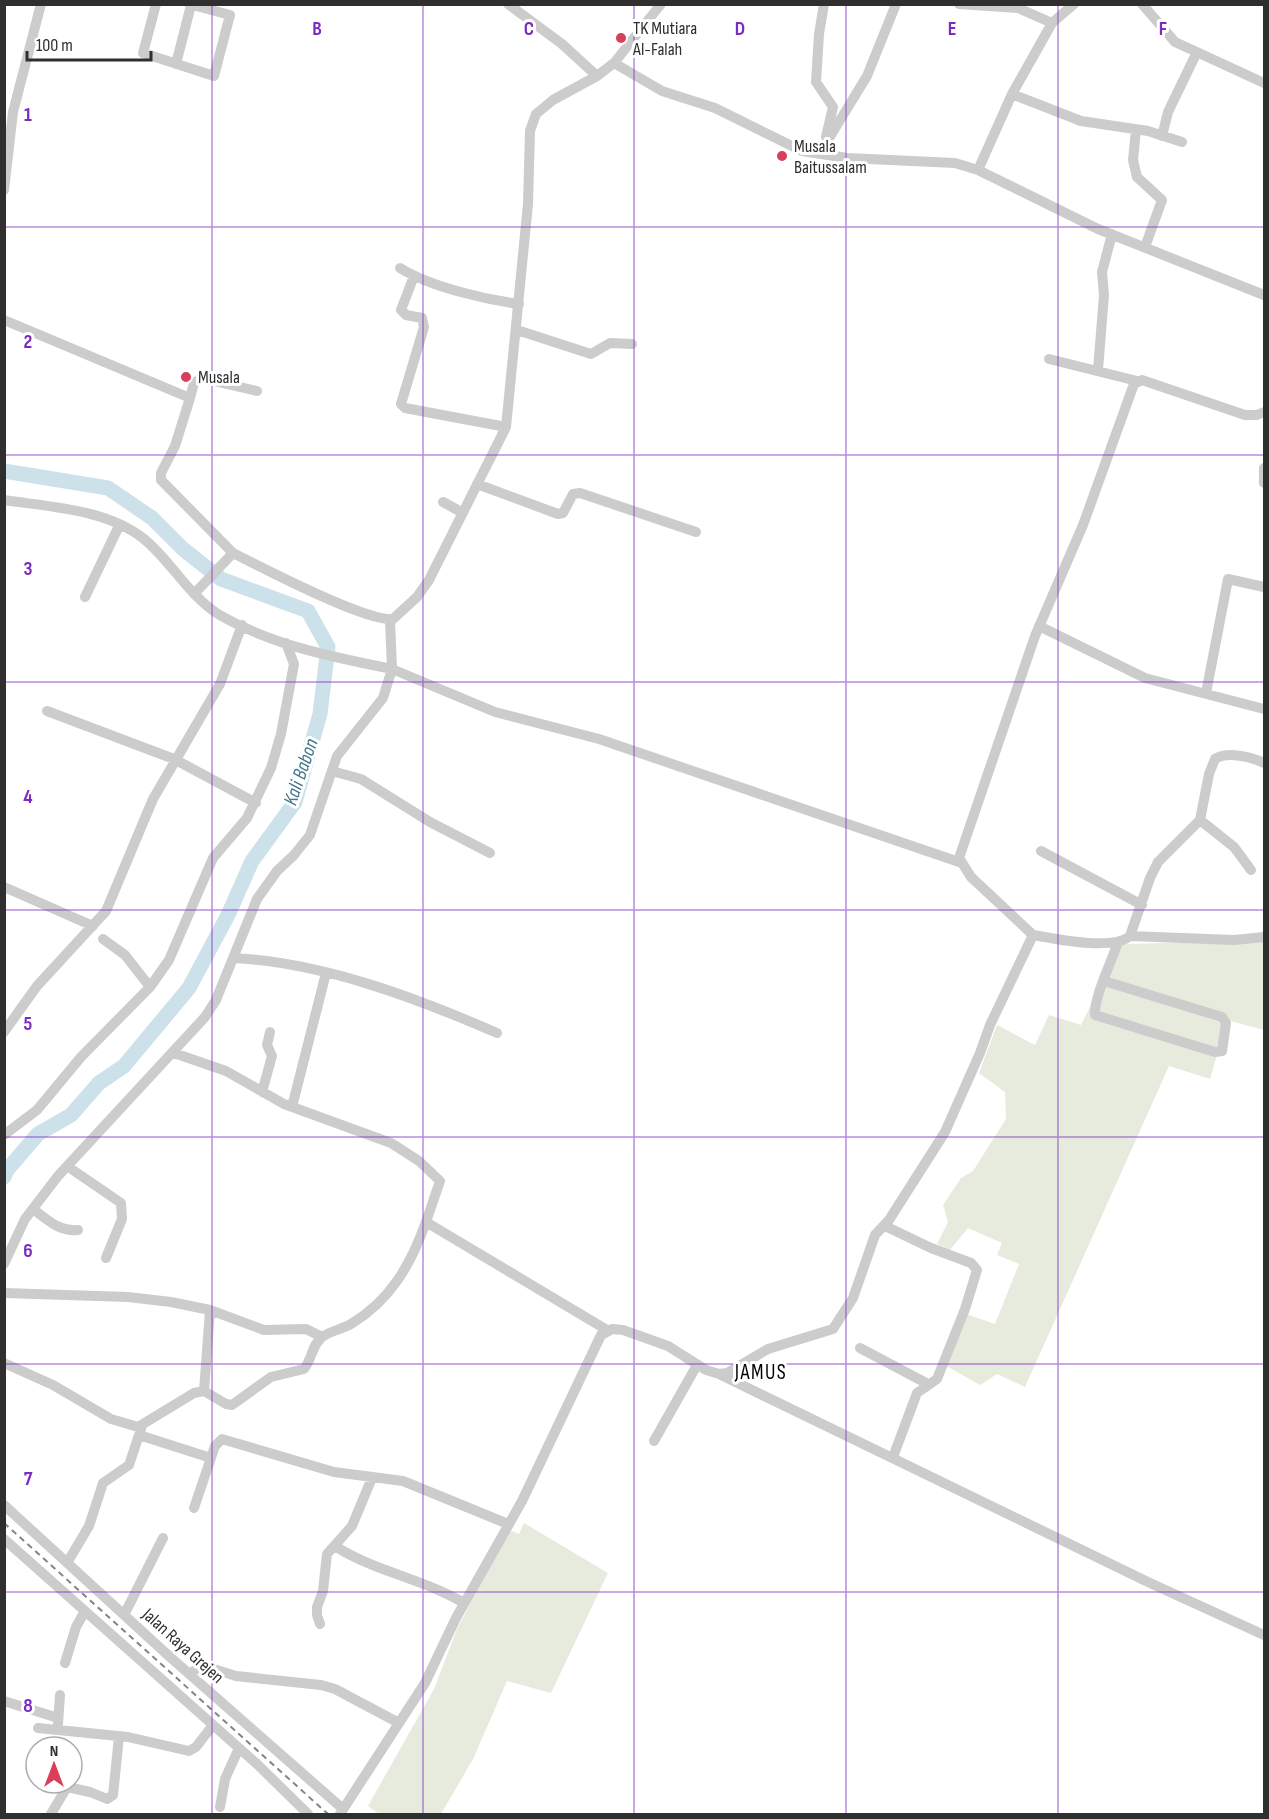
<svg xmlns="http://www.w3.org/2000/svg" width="1269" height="1819" viewBox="0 0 1269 1819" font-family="'Sofia Sans Condensed',sans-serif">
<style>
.green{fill:#e7ebde}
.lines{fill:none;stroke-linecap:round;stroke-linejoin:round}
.river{stroke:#cce1ea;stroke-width:15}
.minor{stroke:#ccc;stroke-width:10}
.rail{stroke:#848484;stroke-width:2;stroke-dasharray:6 4.5;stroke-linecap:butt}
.grid{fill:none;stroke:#7b2cbf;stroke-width:1.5;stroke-opacity:0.55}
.poi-dot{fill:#d93e5a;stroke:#fff;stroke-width:2}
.labels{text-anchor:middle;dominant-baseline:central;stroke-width:6;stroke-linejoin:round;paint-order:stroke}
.poi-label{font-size:18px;fill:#2f2f2f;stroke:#fff;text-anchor:start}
.street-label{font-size:18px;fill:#2f2f2f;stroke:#fff}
.water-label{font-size:20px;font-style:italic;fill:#42778c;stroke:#fff}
.quarter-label{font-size:21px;letter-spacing:1.5px;fill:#000;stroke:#fff}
.grid-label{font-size:20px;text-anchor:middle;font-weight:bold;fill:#7b2cbf;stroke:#fff;stroke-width:6;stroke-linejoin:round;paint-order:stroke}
</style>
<rect width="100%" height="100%" fill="#fff"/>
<path class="green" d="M1264,941V1030L1227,1020L1210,1079L1169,1066L1025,1387L997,1374L980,1385L943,1364L966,1314L995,1324L1019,1264L997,1255L1002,1243L968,1228L950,1250L937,1244L948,1222L943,1205L961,1178L973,1171L1006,1119L1005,1092L979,1073L997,1025L1035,1045L1049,1015L1081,1025L1121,944Z
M524,1523L608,1573L551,1693L507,1681L473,1759L441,1814H379L368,1806L434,1689L457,1629L509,1530L519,1534Z"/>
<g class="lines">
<path class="river" d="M4,471L108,488L152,518L183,549L221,579L308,611L328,647L320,714L295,802L252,861L228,915L189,988L124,1066L99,1083L71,1115L38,1134L7,1170L4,1177"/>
<path class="minor" d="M156,4L143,53L214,76L230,15L189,4
M508,4L562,44L597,76
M824,4L819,34L816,82L833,107L826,137
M959,4L1018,8L1052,23
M1142,4L1175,42L1264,83
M614,63L662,91L715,108L802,151L847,158L955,163L978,170L1098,229L1264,295
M176,64L191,5
M1012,94L1081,121L1148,131L1182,142
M1136,130L1133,160L1137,177L1162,200L1145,247
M1162,136L1168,112L1197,52
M820,153L867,76L896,4
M978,170L1012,94L1052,23L1074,4
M4,190L13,112L41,4
M400,268C431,287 483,299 519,304
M414,276L401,310L406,315L422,318L424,327L401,404L405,408L506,427
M4,320L190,398L194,383L201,378L257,391
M517,330L591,354L610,343L632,344
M1049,359L1137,381
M1098,370L1104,295L1102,272L1112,234
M190,398L175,446L161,473V480L233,553L194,594
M1264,468V483
M477,484L558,514L563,513L573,494L580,493L696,532
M4,500C50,507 107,509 144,539C171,561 188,595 218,614C271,645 332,657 392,669L390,620
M443,502L463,513
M233,553C263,568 366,622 393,619L417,597L429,580L506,427L528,204L530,131L536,114L553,100L597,76L614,63L661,4
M85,597L119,526
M1039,626L1145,678L1264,709
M1206,693L1228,579L1264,587
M47,711L174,759L256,803
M332,771L361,779L430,822L490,853
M1200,820L1234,847L1251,870
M1041,851L1142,905
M4,887L93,926
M1033,935C1056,939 1112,951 1130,936L1150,878L1158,862L1200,820L1209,774L1215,759C1227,751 1252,757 1264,763
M1130,936L1234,940L1264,937
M103,939L125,955L150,987
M234,958C324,963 414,997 497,1033
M1104,981L1222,1017L1226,1023L1222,1051L1215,1052L1095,1015C1094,996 1112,961 1118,942
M4,1032L37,986L106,911L153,799L220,684L242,625
M174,1053L226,1071L284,1104L391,1143L419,1161L440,1181L426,1222L607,1330
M262,1092L272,1056L267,1045L270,1032
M292,1107L326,973
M4,1135L37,1110L81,1057L150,987L169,960L213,858L247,818L271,768L281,734L294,664L286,643
M67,1166L121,1203L122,1219L106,1258
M33,1209C48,1220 59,1232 78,1230
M885,1226L931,1248L971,1263L977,1270L965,1309L937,1379L917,1393L893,1457
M4,1264L25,1219L58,1176L205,1017L216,1000L257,899L277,871L294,855L310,835L337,756L383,698L392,669L495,712L599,739L959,862
M4,1293L128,1297L171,1302L210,1310L264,1330L306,1329L322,1337
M860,1348L928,1384
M4,1363L53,1385L111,1419L138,1427L194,1393L204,1391L226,1404L232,1405L271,1377L304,1369C312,1359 312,1345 322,1337C330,1331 343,1329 351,1324C391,1300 411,1264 426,1222
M719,1374L1150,1583L1264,1635
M204,1391L210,1310
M139,1435L211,1458
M654,1441L697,1365
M4,1505L170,1657L343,1809
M194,1508L215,1446L222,1439L334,1472L403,1481L508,1524
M4,1539L257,1764L308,1814
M335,1546C373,1571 424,1579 464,1603
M67,1563L89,1526L103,1483L129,1465L142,1426
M124,1615L163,1538
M320,1624L317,1615V1607L323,1591L327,1554L352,1526L372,1478
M65,1663L76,1627L85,1611
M190,1674L201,1665L236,1676L321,1685L335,1689L399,1723
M4,1701L58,1718
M58,1724L60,1695
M38,1728L128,1737L189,1751L196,1747L213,1725
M220,1807L225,1779L239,1748
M51,1814L67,1787L90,1792L107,1799L113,1795L119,1737
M340,1814L425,1683L456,1618L522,1501L601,1335L612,1329L623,1330L668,1346L706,1370L719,1374L727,1373L768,1349L833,1329L853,1298L875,1235L889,1220L945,1132L980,1053L990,1025L1033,935L971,877L959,858L1035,636L1083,525L1134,384L1142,380L1245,415H1257L1264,412"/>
<path class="rail" d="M4,1523L328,1814"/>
</g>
<path class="grid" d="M212,4V1814M423,4V1814M634,4V1814M846,4V1814M1058,4V1814M4,227H1264M4,455H1264M4,682H1264M4,910H1264M4,1137H1264M4,1364H1264M4,1592H1264"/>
<g class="poi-dot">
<circle cx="621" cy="38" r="6"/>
<circle cx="782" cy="156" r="6"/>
<circle cx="186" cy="377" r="6"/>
</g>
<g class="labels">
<g class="poi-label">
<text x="633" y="28">TK Mutiara<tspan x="633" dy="21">Al-Falah</tspan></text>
<text x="794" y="146">Musala<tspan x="794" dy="21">Baitussalam</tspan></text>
<text x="198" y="377">Musala</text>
</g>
<g class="street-label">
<text transform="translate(183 1646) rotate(42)">Jalan Raya Grejen</text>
</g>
<g class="water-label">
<text transform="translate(301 772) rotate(-71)">Kali Babon</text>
</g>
<g class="quarter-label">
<text x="761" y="1372">JAMUS</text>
</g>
</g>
<g class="grid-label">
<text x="317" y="35">B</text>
<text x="529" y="35">C</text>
<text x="740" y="35">D</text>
<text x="952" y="35">E</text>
<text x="1163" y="35">F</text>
<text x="28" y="121">1</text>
<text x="28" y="348">2</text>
<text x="28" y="575">3</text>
<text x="28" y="803">4</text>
<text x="28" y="1030">5</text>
<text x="28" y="1257">6</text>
<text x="28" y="1485">7</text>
<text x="28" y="1712">8</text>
</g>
<rect width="1269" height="1819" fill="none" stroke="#2f2f2f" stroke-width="12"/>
<g transform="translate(54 1765)"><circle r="28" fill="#ffffff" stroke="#acacac" stroke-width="1.5"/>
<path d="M0-4.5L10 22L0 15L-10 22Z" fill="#d93e5a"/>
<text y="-9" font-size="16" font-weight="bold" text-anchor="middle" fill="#2f2f2f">N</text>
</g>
<path d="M27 51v9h124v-9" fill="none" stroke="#2f2f2f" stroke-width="3"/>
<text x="36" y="51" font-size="18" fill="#2f2f2f" stroke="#ffffff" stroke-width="4.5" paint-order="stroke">100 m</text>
</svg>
